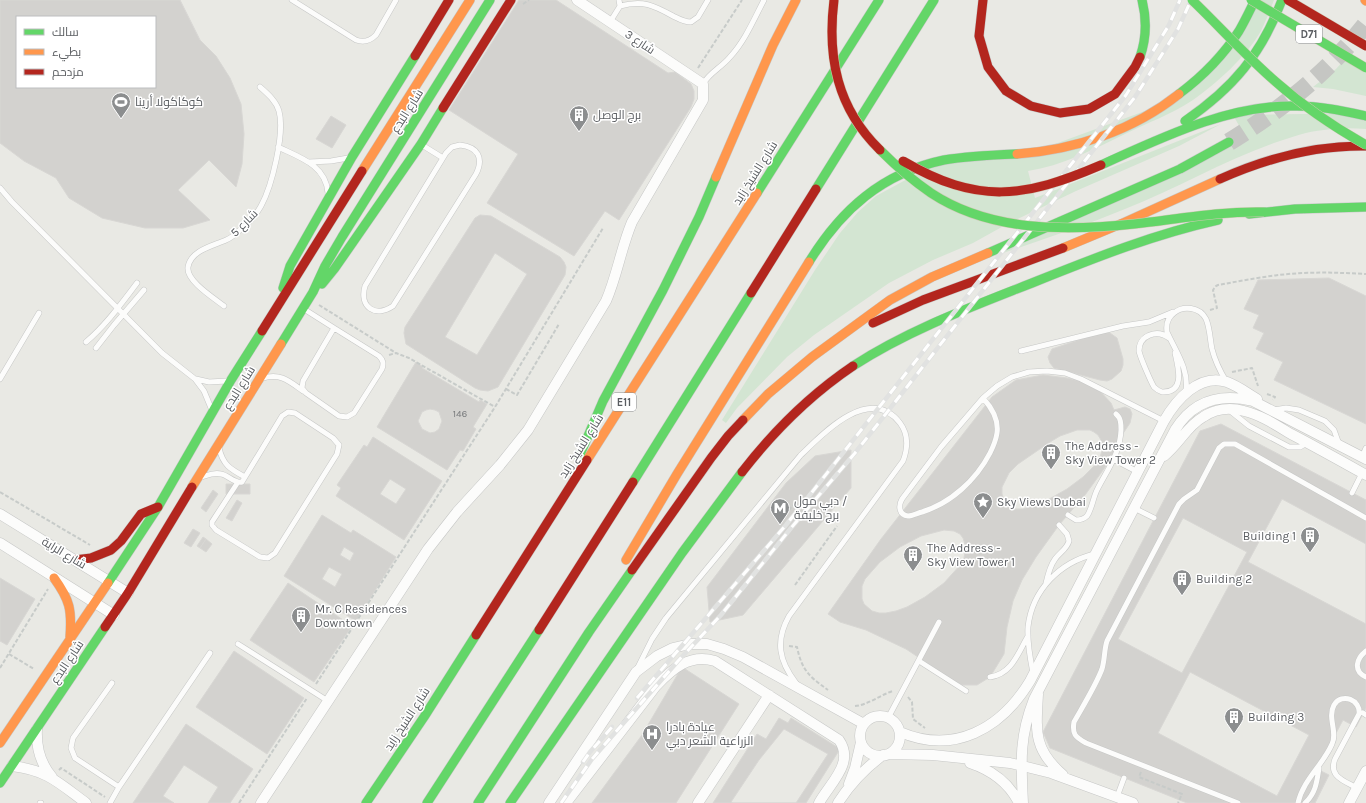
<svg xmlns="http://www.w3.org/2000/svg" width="1366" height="803" viewBox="0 0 1366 803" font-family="Karla,Cairo,sans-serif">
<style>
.green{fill:#d3e5d2}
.building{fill:#d3d2cf;stroke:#d8d7d4;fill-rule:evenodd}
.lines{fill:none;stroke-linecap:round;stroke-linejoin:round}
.highway-tunnel{stroke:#c5c6c3;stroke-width:18;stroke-dasharray:18 9;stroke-linecap:butt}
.lane-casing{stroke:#c6c7c6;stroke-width:6}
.street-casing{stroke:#c6c7c6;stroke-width:11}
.fast-casing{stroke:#c6c7c6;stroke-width:10}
.slow-casing{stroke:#c6c7c6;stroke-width:10}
.jam-casing{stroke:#c6c7c6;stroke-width:10}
.path{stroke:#c7cbc9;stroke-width:2;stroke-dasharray:4 2;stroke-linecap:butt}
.lane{stroke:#fcfcfb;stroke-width:5}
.street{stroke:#fcfcfb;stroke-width:10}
.fast{stroke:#63d668;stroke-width:9}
.slow{stroke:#ff974d;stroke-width:9}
.jam{stroke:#b3261e;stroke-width:9}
.rail-casing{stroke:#e1e2e1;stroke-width:4.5}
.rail{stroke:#fff;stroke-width:3;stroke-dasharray:9;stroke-linecap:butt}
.fast-bridge-casing{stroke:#cfc9b4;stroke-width:10;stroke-linecap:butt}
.jam-bridge-casing{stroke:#cfc9b4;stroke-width:10;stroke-linecap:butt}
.fast-bridge{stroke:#63d668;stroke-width:9}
.jam-bridge{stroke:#b3261e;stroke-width:9}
.labels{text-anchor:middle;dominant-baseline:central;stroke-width:3;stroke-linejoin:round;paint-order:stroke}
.number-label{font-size:10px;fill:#797b7d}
.shield{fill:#fff;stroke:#8c8e90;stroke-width:1}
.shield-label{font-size:11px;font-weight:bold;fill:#5a5d61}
.street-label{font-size:12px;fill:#5a5d61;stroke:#fff}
.poi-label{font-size:12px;fill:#5a5d61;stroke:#fff;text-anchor:start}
</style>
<rect width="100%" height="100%" fill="#e9e9e4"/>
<path class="green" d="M1262,0H1274C1270,10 1266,21 1261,31C1246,57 1217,83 1193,100C1172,114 1147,123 1125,134C1094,149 1062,166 1028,171L1035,198L1221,124L1179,146L1076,191L1009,223L973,243L933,260L889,283L814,335L787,357L737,408L726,423L722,420L815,270L840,233L858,212L876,196L937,163L1044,148L1175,100Z
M1344,60L1366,73V96L1333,89L1313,87L1336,69Z
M1366,113V129C1352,128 1337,128 1324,130C1307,131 1290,138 1274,143C1223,161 1176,189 1125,209C1081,227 1036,242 991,257L1217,154L1246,138L1233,115Z"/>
<path class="building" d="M0,0H180L200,40L216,56L230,78L241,104L244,134L242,164L236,187L209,160L178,190L210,220L183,228H145L102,218L69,198L56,178L24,161L0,143ZM17,17H155V87H17Z
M519,0H556L668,73L675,72L691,84L694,91V99L691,107L619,220L605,211L574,256L487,203L518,154L449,110Z
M331,116L346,125L332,148L316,139Z
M480,215L491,216L560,257L564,262L566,267L565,275L498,387L488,391L480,390L475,388L406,344L404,333L405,327L475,218ZM495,253L527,274L477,355L445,337Z
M1329,278L1366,296V424L1274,380L1283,362L1256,349L1264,333L1253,328L1259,315L1244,309L1258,280Z
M1102,332L1110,333L1117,338L1123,359V365L1121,371L1112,379L1107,381L1100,380L1054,368L1050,363L1048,357L1052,349Z
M416,362L423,367L422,368L479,402L480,400L487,404L473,427L476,429L463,451L460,450L447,470L377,427ZM430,409L435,410L439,412L442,421L439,429L435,432L430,433L422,429L418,421L422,412L426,410Z
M1043,375L1067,378L1084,382L1099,390L1111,403L1114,410L1125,407L1130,409L1132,414L1130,423L1122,435L1115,450L1106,466L1085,495L1059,525L1036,557L1022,580L1013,601L1007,627L1004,654L990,677L977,685H962L940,675L927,663L906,649L866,630L840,622L828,614L881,539L992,397L1016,380Z
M1221,424L1366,500V708L1356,727L1343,720L1317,769L1329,775L1315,803H1187L1050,748L1043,732L1200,431Z
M1077,430H1090L1094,432L1098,435L1101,440L1102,451L1100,457L1094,466L1083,477L1067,489L1044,502L1023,509H1015L1009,507L1004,501L1002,494V487L1009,473L1018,464L1050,442L1060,436Z
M373,437L442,481L404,540L336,496L341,488L337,485L364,445L367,447ZM390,479L406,489L396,504L380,494Z
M851,450V488L743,615L710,622L707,587L786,483L815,456Z
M226,484H250V494H226Z
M213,490L218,494L206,512L201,508Z
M1282,499L1366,544V624L1248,562Z
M237,500L242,503L232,521L226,518Z
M322,515L351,533L353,530L396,557L356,621L284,576ZM344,547L354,553L350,561L340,555ZM329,567L342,574L335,587L322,579Z
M1183,518L1247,552L1182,673L1118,639Z
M193,529L200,533L191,547L184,543Z
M944,530L954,531L960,534L963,538L966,547L964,558L962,563L944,583L925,597L907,607L896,611L886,613H879L872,611L864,604L862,599V586L865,579L880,562L900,547L921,536Z
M203,537L206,539L200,548L197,546Z
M206,539L212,544L206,552L200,548Z
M0,578L35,599L7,645L0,641Z
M288,583L352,626L314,682L250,640Z
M234,651L304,698L267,754L196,707Z
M682,667L739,704L676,803H592L642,735Z
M1190,672L1309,735L1277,796L1158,733Z
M779,718L788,723L791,718L840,749L806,803H713L757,734L766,739Z
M186,724L253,769L230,803H208L218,787L184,765L163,796L174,803H133Z
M784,729L828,754L796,803H733L731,802L759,760Z"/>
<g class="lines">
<path class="highway-tunnel" d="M1229,142C1281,110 1328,72 1366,24"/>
<g class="lane-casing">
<path id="lane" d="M292,0L356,40C364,43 370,41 376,35L396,0
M620,6C643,0 653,5 673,16C679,19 684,22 691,22L698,17L708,0
M610,22L620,6L619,0
M703,84C709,73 722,67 730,57C745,41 754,19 764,0
M422,145L443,158
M460,145C478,147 484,158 476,174L393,306C375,318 359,307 365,286L446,153L452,147Z
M278,147C299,157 326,165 328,193
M309,162L331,161L348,158
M0,188L12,202L162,353L195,379L204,391L211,408
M224,306C214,298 186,281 188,267C191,250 213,246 226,240C231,238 237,233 241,229C249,223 256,215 261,206C272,186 285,133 279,111C276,101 268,94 260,87
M304,309L334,328
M334,328L379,356C383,360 384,363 382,369L354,413L347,417L339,416L306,393L302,388L303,381Z
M1169,338C1157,329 1139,335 1139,351C1140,357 1151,382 1154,387C1156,389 1159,391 1162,392C1186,393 1178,367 1175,353
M86,342C106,325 121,304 137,283
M96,348L114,325L144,290
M1021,351L1123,326L1149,322L1173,312
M263,378C281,373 289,381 303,391
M0,379L39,313
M196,379L209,382L227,381
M1186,391C1189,369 1176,352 1167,332C1166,325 1167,318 1174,313C1183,305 1200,307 1206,319C1210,328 1210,340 1212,349C1215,361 1220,371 1226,381
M983,398C992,408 999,419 997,433C996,440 993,447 990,453C976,480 951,503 922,512C918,513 912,516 908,516C899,515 898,506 902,499L941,447L983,398L997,386L1012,377L1029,372L1047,371L1065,373L1081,379L1164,421
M1229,410L1249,426L1289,447H1300L1307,443
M1274,410L1286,408L1299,410L1325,421L1334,430L1339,444
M219,448C223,465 230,469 245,477
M1362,457L1366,448
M1111,458L1138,472
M202,477C208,475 214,472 221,474C228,475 235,484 242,482L282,416L288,412L295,413L333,438L339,445L337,454L275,553L268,558L260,557L216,530L212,525V522L238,482
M1352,493L1362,473
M1134,508L1154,518
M1068,515L1076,520C1080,520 1084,519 1087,516C1092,509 1093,498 1097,490C1107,470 1120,454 1121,430C1121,424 1121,418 1116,414
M1046,583C1048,574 1050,566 1055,559C1060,552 1067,549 1069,541L1067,534L1059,525
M238,644L328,701
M1366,651C1356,659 1353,671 1366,677
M919,661L966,691
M638,667L652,639L666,618L800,456C823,433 870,384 900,423C909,435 908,448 903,461L789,616C775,641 779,661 796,683
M1033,673C1030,658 1027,642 1028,627C1032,590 1060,562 1095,554
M990,677C1012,674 1018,653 1028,636
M112,683L73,738L71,748L75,758L119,787
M1363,713L1366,715
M888,718L939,622
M1117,797L1124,778
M40,803H41
M110,803L119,787L210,653
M1238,803L1086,743C1075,737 1072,734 1074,722C1083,706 1096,685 1102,669C1105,659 1104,650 1107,641L1179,504L1184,499L1197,490L1219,448L1224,444H1235L1366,518
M1298,803C1303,780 1323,765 1332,744C1338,732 1327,718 1334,705C1342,692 1361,700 1359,714L1335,759C1328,777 1345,781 1357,788
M1305,803C1316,793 1317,781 1319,768"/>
</g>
<g class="street-casing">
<path id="street" d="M1164,456C1179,444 1187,426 1203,417C1215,409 1230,407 1244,411C1261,415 1276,425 1291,434C1316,447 1341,461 1366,475
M0,514L128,593
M0,543L114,615
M1038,694C1036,731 1033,749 1063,775
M860 736a20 20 0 1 1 40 0a20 20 0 1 1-40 0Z
M37,729C36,747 40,763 52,777
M900,732C954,755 1001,729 1030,681L1164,421C1176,400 1199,373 1227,382C1238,386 1247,393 1257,399
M889,754L933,755L1010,763L1051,773L1133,803
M970,763C991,770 1009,783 1019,803
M12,766C47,770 59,783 86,803
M849,784L855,768L861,742
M261,803L428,549L457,512L500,465L528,430L606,301C617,276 621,248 632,222L703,100V84L577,0
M549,803L636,672L657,656L673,648L690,644H707L724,649L743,657L864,724
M566,803L656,686C672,669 690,653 715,661L839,740C855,763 830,783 819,803
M698,803L769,695
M838,803C850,784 864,769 883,755
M1023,803C1021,763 1019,737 1034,699L1175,430C1193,401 1220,393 1253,401L1366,459
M1349,803L1366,771"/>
</g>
<g class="fast-casing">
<path id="fast" d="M1140,57C1147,37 1147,20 1142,0
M1179,94C1203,76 1223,56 1239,31C1245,21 1250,10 1255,0
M1185,121C1233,88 1261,55 1282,0
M1101,165C1161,138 1230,104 1297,106C1321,106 1343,111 1366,116
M816,189L934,0
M757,193L879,0
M1249,214L1295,209L1366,207
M988,253L1180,169L1229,142
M809,262C841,210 882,173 944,160C968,156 993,155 1017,154
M322,284L335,268L421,144L443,108
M283,288L290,266L352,157L415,56
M281,344L313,292L325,266L342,237L490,0
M853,366C910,329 974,306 1037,281C1097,257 1155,234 1218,220
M579,457L603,401L663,290L699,217L716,177
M633,482L751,293
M108,583L158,507L231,380L262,331
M0,783L105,627
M366,803L424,717L476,635
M427,803L539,630
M478,803L589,632L632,570
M510,803L682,553L742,472"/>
</g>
<g class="slow-casing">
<path id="slow" d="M1365,0L1366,1
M1017,154C1075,150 1134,130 1179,94
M362,171L470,0
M716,177L773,45L796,0
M1063,248L1123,223L1220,179
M743,420L768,394L812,357L890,300L932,277L988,253
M587,460L757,193
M192,487L281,344
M626,560L677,474L809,262
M54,578C70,600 72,610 70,637
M0,743L108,583"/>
</g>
<g class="jam-casing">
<path id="jam" d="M983,0L979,36L988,67L1006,91L1031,106L1060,113L1089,109L1115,94L1135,67L1140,57
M415,56L449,0
M443,108L511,0
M1220,179C1267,158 1314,145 1366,146
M751,293L816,189
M873,323L923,300L1063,248
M262,331L362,171
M742,472C773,432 810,395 853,366
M75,560L91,558L111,550L121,541L141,514L158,507
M632,570L711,458L728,436L743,420
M105,627L128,593L192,487
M539,630L633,482
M476,635L587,460"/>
</g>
<path class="path" d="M523,4L529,0
M698,68L742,0
M319,305L396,353
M1210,310L1217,308L1213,290L1216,286L1218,285C1246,280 1275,274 1304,273C1325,272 1345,273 1366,274
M389,355L396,353L409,358L495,407
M1232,372L1252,368L1258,386
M506,389L517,395L559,324
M1267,394L1275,397L1273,400
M0,492L90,545
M785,515L793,505
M795,585L837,526
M789,646L797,647C802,671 810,677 828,690
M9,654L34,669
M0,668L48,589
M316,684L495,407L603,228
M908,697L912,702L913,719L925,728
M855,706C868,705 880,695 893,691
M59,770L61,768L105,797
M1141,772L1139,777L1182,794L1178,803
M239,803L307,698"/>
<use href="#lane" class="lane"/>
<use href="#street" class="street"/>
<use href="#fast" class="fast"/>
<use href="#slow" class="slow"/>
<use href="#jam" class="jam"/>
<g class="rail-casing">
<path id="rail" d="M637,698L786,525L1126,95L1169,25L1180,0
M583,762L590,752L612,727
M561,803L592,759L678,661L721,615L791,528L855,453L1135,97L1178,29L1191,0"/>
</g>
<use href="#rail" class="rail"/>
<g class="fast-bridge-casing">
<path id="fast-bridge" d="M1192,0C1220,27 1246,56 1276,82C1303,106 1334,127 1366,145
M1251,0L1366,68
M880,150C896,166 912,180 931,193C990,232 1066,231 1134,224C1178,219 1220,211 1264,212"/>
</g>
<g class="jam-bridge-casing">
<path id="jam-bridge" d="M834,0C827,57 837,108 880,150
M1288,0L1366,46
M903,161C978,205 1024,198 1101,165"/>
</g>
<use href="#fast-bridge" class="fast-bridge"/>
<use href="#jam-bridge" class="jam-bridge"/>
</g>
<defs>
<g id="stadium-pin" transform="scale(1)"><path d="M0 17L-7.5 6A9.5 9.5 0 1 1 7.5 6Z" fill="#8c8e8f" stroke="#fff"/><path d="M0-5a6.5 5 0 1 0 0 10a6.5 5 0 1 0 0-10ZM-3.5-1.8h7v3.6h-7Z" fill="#fff"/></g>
<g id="building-pin" transform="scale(1)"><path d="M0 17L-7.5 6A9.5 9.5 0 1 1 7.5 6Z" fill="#8c8e8f" stroke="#fff"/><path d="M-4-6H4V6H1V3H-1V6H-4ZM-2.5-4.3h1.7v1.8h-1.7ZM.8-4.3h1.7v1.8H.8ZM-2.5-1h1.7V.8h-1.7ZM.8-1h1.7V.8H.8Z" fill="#fff"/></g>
<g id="sight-pin" transform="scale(1)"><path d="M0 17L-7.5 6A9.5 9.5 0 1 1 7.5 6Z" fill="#8c8e8f" stroke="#fff"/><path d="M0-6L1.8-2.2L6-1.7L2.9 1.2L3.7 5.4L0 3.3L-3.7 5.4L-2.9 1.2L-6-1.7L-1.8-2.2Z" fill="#fff"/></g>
<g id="metro-pin" transform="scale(1)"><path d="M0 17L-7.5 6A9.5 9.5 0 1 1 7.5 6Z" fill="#8c8e8f" stroke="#fff"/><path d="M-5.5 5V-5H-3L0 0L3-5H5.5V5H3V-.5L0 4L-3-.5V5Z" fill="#fff"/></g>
<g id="hospital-pin" transform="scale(1)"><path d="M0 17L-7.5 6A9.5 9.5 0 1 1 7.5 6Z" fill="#8c8e8f" stroke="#fff"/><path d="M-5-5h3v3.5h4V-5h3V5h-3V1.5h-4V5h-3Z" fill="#fff"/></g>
</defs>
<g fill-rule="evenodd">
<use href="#stadium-pin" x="121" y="102"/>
<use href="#building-pin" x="579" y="115"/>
<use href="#building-pin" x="1051" y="453"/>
<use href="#sight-pin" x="983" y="502"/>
<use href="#metro-pin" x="780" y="508"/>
<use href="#building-pin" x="1310" y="536"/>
<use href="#building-pin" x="913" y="555"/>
<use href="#building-pin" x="1182" y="579"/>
<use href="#building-pin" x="301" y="616"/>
<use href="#building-pin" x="1234" y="717"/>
<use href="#hospital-pin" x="652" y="734"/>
</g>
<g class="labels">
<g class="number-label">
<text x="460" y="414">146</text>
</g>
<g class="shield">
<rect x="1296" y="25" width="26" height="18" rx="3"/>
<rect x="612" y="393" width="24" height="18" rx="3"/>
</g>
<g class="shield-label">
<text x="1309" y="34">D71</text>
<text x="624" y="402">E11</text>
</g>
<g class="street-label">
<text transform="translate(640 42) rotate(34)">شارع 3</text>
<text transform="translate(407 111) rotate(-58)">شارع البدع</text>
<text transform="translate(755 173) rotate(-58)">شارع الشيخ زايد</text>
<text transform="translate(244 223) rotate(-45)">شارع 5</text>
<text transform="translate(239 388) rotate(-58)">شارع البدع</text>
<text transform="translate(581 446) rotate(-58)">شارع الشيخ زايد</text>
<text transform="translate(64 553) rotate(31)">شارع الراية</text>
<text transform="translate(67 662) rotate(-56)">شارع البدع</text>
<text transform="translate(407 719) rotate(-57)">شارع الشيخ زايد</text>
</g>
<g class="poi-label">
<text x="135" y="102">كوكاكولا أرينا</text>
<text x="593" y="115">برج الوصل</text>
<text x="1065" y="446">The Address -<tspan x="1065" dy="14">Sky View Tower 2</tspan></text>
<text x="794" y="501">دبي مول /<tspan x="794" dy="14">برج خليفة</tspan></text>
<text x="997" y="502">Sky Views Dubai</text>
<text x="1296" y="536" text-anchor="end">Building 1</text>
<text x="927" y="548">The Address -<tspan x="927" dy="14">Sky View Tower 1</tspan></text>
<text x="1196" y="579">Building 2</text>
<text x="315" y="609">Mr. C Residences<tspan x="315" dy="14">Downtown</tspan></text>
<text x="1248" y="717">Building 3</text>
<text x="666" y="727">عيادة بادرا<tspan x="666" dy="14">الزراعية الشعر دبي</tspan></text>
</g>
</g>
<rect x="16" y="16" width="140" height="72" fill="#ffffff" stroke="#bdbec0"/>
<rect x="24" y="29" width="20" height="6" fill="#63d668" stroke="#bdbec0"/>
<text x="52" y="36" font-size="12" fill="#5a5d61">سالك</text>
<rect x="24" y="49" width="20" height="6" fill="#ff974d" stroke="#bdbec0"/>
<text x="52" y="56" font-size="12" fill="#5a5d61">بطيء</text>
<rect x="24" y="69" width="20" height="6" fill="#b3261e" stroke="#bdbec0"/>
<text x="52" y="76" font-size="12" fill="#5a5d61">مزدحم</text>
</svg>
